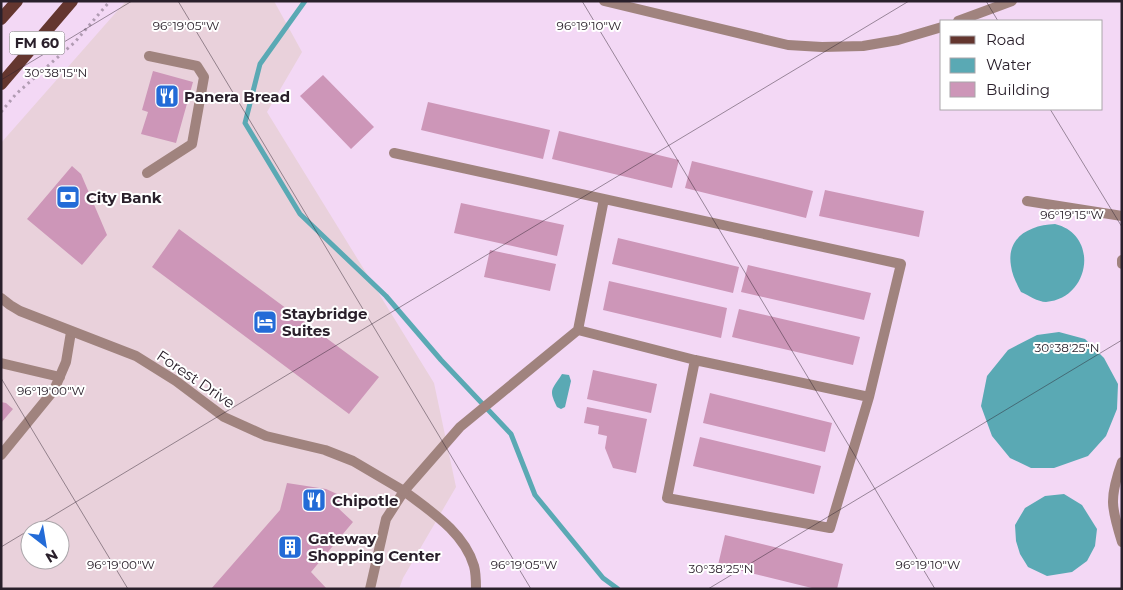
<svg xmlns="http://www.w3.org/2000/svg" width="1123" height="590" viewBox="0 0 1123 590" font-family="Montserrat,sans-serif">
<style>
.commercial{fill:#e9d1db;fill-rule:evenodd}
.water{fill:#5aa9b4}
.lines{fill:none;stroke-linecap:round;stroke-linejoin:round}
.stream{stroke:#5aa9b4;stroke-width:5}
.building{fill:#cd96b8}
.path{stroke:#b09bb2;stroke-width:3;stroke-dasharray:2.5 4;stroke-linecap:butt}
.service{stroke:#a0837e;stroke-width:10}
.minor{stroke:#a0837e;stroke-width:10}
.primary{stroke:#64362f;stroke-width:12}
.ticks{fill:none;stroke:#2a202b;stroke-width:1;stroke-opacity:0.45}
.labels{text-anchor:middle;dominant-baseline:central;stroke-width:4;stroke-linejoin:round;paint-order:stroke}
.shield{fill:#fff;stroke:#6a636b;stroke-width:1}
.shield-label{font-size:14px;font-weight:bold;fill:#2a202b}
.poi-label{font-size:15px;font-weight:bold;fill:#2a202b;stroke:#fff;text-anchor:start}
.street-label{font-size:15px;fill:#2a202b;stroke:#fff}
.ticks-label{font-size:12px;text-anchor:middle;fill:#2a202b;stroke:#fff;stroke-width:4;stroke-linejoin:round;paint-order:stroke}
</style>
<rect width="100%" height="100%" fill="#f3d8f5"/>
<path class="commercial" d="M126,1H274L302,52L267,112L434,383L456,487L403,578L399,589H1V143ZM30,530H60V560H30Z"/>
<path class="water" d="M1055,224C1100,235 1090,299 1046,302C1038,302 1028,295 1021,292C1017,284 1012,275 1011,266C1006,237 1030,225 1055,224Z
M1059,332L1085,339L1104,358L1118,384L1117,409L1106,436L1088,456L1054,468H1031L1010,458L992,436L981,406L987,376L1008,350L1037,335Z
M562,374L569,375L571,381L565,407L561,409L557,407C548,389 552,390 562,374Z
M1064,494L1082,505L1097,529L1095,546L1087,561L1072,572L1047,576L1028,567L1020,554L1016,541L1015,525L1025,508L1045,496Z"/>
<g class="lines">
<path class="stream" d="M305,1L260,64L245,123L300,214L386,296L441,360L511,434L535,495L603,578L618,589"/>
</g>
<path class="building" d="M153,71L193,82L176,143L141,134L148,112L142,110Z
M323,75L374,127L351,149L300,96Z
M428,102L550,130L543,159L421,130Z
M559,131L679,160L672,188L552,159Z
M692,161L813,191L806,218L685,188Z
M72,166L81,174L107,235L82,265L27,219Z
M825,190L924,211L919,237L819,216Z
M461,203L564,225L557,256L454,233Z
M179,229L379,377L349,414L152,267Z
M618,238L739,267L733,293L612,264Z
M490,250L556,264L550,291L484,277Z
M748,265L871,293L864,320L741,292Z
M609,281L727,308L721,338L603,310Z
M739,309L860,337L853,365L732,337Z
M593,370L657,384L651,413L587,399Z
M710,393L832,423L825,452L703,423Z
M1,402L6,403L13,409L1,423Z
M587,407L647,419L636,473L613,468L605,448L607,436L598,434L599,426L584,423Z
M700,437L821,466L814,494L693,466Z
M287,483L326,489L346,498L337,507L353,522L311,572L327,589H211L280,510Z
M725,535L843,564L837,589H816L718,565Z"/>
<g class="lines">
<path class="path" d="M1,112L16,94L75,42L110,1"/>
<path class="service" d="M394,153L901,264L869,397L830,528L667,498L695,360
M147,173L192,144L204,77L197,66L149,56
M1027,201L1122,216
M1122,260V264
M578,330L695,360L869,397
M1,363L60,377
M1,455L54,390L66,362L71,332
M1122,462C1109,498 1111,507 1122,542
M404,491C430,511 464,532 474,566C476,573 476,581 476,589
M370,589L386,519L404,491L460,427L578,330L604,199"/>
<path class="minor" d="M604,1L788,45L822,47L863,46L898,40L942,27
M958,21L1012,1
M1,298L10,305L20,311L136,356L176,381L224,417L266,436L325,450L353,461L404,491"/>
<path class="primary" d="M1,19L17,1
M1,84L72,1"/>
</g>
<path class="ticks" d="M178,1L531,589M582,1L935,589M986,1L998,21M1,80L132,1M1050,109L1122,227M1,378L128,589M1,547L909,1M708,589L1122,340"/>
<defs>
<g id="restaurant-square" transform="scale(1.25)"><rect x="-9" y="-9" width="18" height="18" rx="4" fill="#236bd7" stroke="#fff"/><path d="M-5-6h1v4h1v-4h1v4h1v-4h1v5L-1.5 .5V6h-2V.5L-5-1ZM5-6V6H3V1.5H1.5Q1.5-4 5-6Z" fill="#fff"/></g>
<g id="bank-square" transform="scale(1.25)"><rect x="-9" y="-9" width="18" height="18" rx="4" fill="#236bd7" stroke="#fff"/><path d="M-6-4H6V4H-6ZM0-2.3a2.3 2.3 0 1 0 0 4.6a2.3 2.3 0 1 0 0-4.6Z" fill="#fff"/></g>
<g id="hotel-square" transform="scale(1.25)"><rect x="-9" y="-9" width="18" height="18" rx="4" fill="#236bd7" stroke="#fff"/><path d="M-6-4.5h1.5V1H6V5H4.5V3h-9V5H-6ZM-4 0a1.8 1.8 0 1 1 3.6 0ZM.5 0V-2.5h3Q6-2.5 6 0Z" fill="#fff"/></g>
<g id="building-square" transform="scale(1.25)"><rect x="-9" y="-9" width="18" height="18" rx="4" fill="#236bd7" stroke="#fff"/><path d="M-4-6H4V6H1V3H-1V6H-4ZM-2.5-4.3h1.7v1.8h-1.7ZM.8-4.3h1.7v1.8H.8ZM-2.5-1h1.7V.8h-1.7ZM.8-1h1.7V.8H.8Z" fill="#fff"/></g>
</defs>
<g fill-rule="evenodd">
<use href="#restaurant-square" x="167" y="96"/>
<use href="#bank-square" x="68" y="197"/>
<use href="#hotel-square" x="265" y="322"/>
<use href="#restaurant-square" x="314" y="500"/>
<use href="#building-square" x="290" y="547"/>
</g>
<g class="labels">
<rect class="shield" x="9.5" y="31.5" width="55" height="23" rx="4"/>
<g class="shield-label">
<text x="37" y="43">FM 60</text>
</g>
<g class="poi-label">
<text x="184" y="96">Panera Bread</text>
<text x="86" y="197">City Bank</text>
<text x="282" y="313">Staybridge<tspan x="282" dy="17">Suites</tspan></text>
<text x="332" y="500">Chipotle</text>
<text x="308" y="538">Gateway<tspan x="308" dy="17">Shopping Center</tspan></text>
</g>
<g class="street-label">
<text transform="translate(196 379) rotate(34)">Forest Drive</text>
</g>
</g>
<g class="ticks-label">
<text x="186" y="30">96°19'05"W</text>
<text x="589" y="30">96°19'10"W</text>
<text x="56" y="77">30°38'15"N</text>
<text x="1072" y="219">96°19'15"W</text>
<text x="1067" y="352">30°38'25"N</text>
<text x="51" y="395">96°19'00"W</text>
<text x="121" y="569">96°19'00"W</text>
<text x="524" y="569">96°19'05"W</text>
<text x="928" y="569">96°19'10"W</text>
<text x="721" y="573">30°38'25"N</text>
</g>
<rect width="1123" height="590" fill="none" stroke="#2a202b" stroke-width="5"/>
<rect x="940" y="20" width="162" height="90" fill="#ffffff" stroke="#aaa6aa"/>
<rect x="950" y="36" width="25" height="8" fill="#64362f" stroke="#aaa6aa"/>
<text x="986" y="45" font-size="15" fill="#2a202b">Road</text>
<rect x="950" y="58" width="25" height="15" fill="#5aa9b4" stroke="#aaa6aa"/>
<text x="986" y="70" font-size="15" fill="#2a202b">Water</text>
<rect x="950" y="82" width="25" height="15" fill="#cd96b8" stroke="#aaa6aa"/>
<text x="986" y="95" font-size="15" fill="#2a202b">Building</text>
<g transform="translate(45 545) rotate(149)"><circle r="24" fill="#ffffff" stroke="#aaa6aa"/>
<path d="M0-4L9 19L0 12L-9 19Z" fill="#236bd7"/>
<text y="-8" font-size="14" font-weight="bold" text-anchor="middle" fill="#2a202b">N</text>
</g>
</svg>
